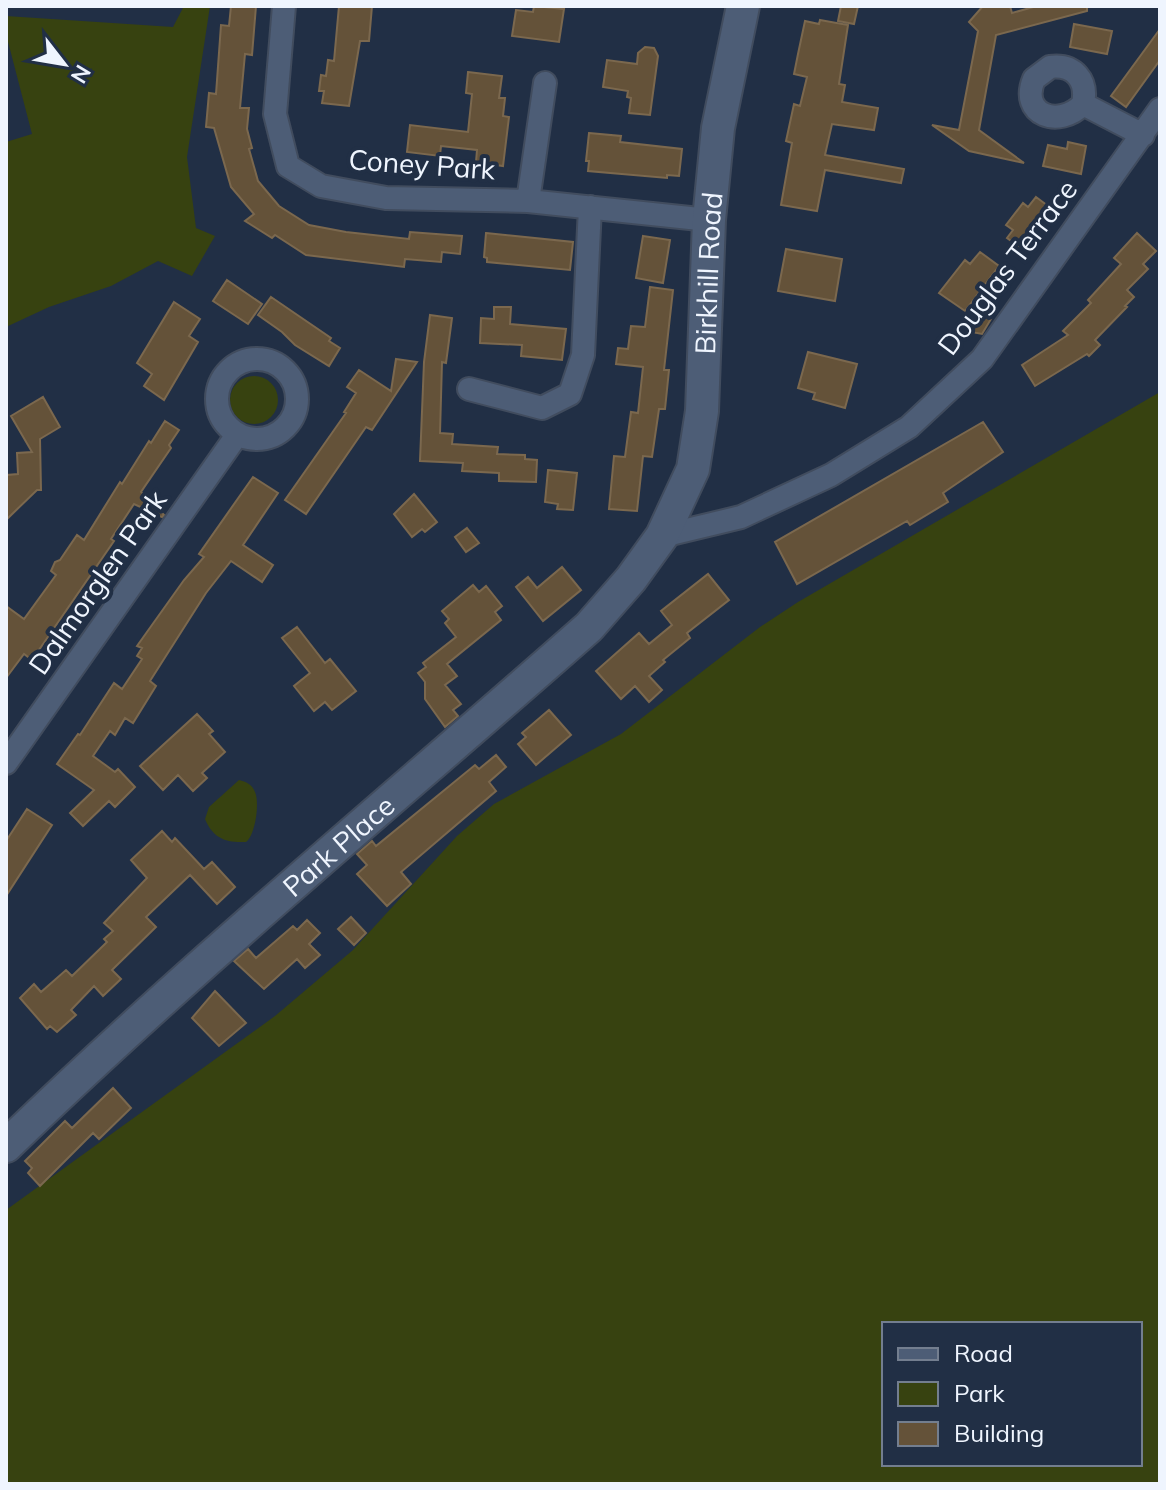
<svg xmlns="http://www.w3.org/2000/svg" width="1166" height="1490" viewBox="0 0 1166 1490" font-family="Mulish,sans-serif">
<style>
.green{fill:#374210;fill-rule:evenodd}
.building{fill:#645239;stroke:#7b684e;stroke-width:2}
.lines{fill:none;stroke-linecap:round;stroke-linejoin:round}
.street-casing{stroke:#414c5e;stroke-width:26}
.secondary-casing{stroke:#414c5e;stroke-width:36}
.street{stroke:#4d5d76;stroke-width:22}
.secondary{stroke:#4d5d76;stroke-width:32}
.labels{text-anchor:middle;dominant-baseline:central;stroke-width:8;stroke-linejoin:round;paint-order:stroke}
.street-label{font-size:28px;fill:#eff5fe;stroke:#212f45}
</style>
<rect width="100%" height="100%" fill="#212f45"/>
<path class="green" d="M184,6H210L187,157L196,228L215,236L192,276L158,261L111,286L49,307L6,327V142L32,134L6,34V16L173,27Z
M230 400a24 24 0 1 1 48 0a24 24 0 1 1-48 0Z
M1160,392V1484H6V1210L275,1016L353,950L457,836L494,804L621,734L760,627L798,602ZM884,1324H1140V1464H884Z
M239,780C246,782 252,784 255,792C260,803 255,836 246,842C225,843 213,838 205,819L209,807Z"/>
<path class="building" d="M231,6H256L252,55L245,54L240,108H249L247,129L252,148L249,149L258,181L279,206L309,225L346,232L409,239L410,232L462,236L460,254L442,252L441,262L405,259L404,267L306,255L275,235L272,238L245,221L254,214L231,187L214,128L206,127L209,93L216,94L221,25L229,26Z
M339,6H372L369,41H360L349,106L322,103L324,91H319L321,75L326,76L328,60L334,61Z
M534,6L564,9L559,42L512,36L516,10L533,12Z
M841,6H858L854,24L838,21Z
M983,6H1010L1012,13L1037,6H1087V11L996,35L979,130L1024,163L969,151L932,125L959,130L978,31L969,22Z
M820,20L848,25L839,84L845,85L842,102L878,108L874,130L832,124L825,155L904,169L901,183L825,170L817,211L781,205L792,143L786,141L794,104L800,106L807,77L794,74L798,54L805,21L819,24Z
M1074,24L1112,31L1107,54L1070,47Z
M1160,29V60L1126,107L1111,96Z
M645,47L654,48L658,56L650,115L629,113L631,98L627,97L628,91L603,87L607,60L637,64L638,53Z
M468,72L502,76L499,98H505L503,116L509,117L503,166L476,162L477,150L441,146L440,156L407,152L410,125L468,132L472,94L466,93Z
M589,133L621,136L620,142L682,149L679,176L667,175V178L588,171L589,161H586Z
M1068,142L1086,146L1081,174L1043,166L1048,145L1067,149Z
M1036,197L1052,209L1022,249L1007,238L1013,230L1006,225L1023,203L1028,207Z
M486,233L573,242L570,270L487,262V258L484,257Z
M1137,233L1156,251L1143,264L1148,269L1127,290L1134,297L1125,306L1127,307L1095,340L1100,345L1089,356L1087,354L1035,386L1022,365L1068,335L1063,331L1091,303L1088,300L1121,264L1114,258Z
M643,236L670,240L663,283L636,278Z
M786,249L842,259L835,301L778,291Z
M980,252L999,266L965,311L939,293L965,260L970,264Z
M227,280L262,304L248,324L213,301Z
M650,287L673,290L664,370H669L665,409H659L652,457L643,456L637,511L609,509L614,456L625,457L631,412L638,413L643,367L616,364L618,348L628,349L631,326L645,327Z
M271,297L331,338L329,341L340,348L329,366L295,345L282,332L258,315Z
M174,302L200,319L189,336L198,342L164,400L144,386L152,374L137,363Z
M494,307H511L510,324L566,329L562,360L521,356L522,345L480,343L481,318L494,319Z
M430,315L452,318L446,363L442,362L440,433L453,434L452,444L498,447L497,454L525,455V459L537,460L536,482L499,481V473L462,471L463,463L420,461L424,362Z
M969,315L991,319L982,334L966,331Z
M808,352L857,364L845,408L813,399L815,393L798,388Z
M396,359L417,362L372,430L366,427L306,514L285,500L346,413L344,412L356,393L347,387L359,370L391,391Z
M43,397L60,427L40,439L41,490H37L6,520L7,475L18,474L17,453L32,452L11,416Z
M165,421L179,430L169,445L171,448L141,492L164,515L162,517L134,504L111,539L114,541L32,660L24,654L6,678V606L24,619L56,575L51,571L55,562L60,560L77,535L84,540L120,482L122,484L149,441L151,443Z
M983,422L1003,452L943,493L948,502L910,525L907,521L797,584L775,542Z
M548,470L577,473L573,510L557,509L558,504L545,502Z
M253,477L278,493L243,545L273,565L262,582L231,561L206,593L150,681L156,686L133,723L125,718L115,735L110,731L93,756L115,772L118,769L135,787L115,807L109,801L83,826L70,813L94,790L57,764L78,734L80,735L114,683L122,689L142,659L137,656L142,648L137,646L184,580L204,557L199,554Z
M414,494L437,522L425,532L422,529L412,537L394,514Z
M467,528L479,543L466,552L455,537Z
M562,567L581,590L543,621L516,587L528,577L537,588Z
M708,574L729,600L687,633L690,638L663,660L665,662L649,676L662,690L649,702L635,686L621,699L596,671L639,633L649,644L672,625L661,611Z
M473,585L479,592L486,586L502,606L495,612L501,620L447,664L457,676L445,685L461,704L453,710L458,716L445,727L425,699V682L418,673L426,667L423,663L456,637L445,623L449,619L442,611Z
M297,627L325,663L330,659L356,691L332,710L325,702L314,711L294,686L310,673L282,638Z
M549,710L571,735L536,765L518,744L526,737L522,733Z
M197,714L213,731L209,734L225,752L202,773L207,778L193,791L178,775L163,790L140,766Z
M496,755L506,767L489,782L496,791L401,872L411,884L387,906L357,874L367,865L357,854L372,841L376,846L475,765L479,769Z
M27,809L52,825L6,896V841Z
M162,831L172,842L175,838L204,869L212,862L235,887L217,904L190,875L146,917L156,927L112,970L121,979L103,996L94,986L71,1010L76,1015L57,1032L50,1026L47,1029L20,998L34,984L41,992L66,970L72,976L107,942L104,939L113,931L104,923L147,878L131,860Z
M351,917L366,933L354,945L338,929Z
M307,920L320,933L309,944L320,955L305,968L297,959L264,989L234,961L248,949L256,958L293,926L297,930Z
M215,991L246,1023L219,1046L192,1018Z
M113,1088L131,1108L99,1139L93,1133L40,1186L28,1173L32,1168L25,1161L65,1121L72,1128Z"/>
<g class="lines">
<g class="street-casing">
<path id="street" d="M284,6L275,114L288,166L321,186L386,198L528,201L709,220
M1083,104C1059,129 1019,115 1034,79L1050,67C1074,64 1088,80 1083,104L1143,135
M528,201L545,83
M217 399a40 40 0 1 1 80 0a40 40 0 1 1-80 0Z
M469,389L542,408L570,394L583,355L590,207
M662,536L741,517L831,475L909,427L982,359L1160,109
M6,763L237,435"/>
</g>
<g class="secondary-casing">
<g id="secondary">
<path id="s1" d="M6,1146C193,965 394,799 589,627L631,579L662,536L693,469L702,411L709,220L718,128L743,6"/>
</g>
</g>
<use href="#street" class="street"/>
<use href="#secondary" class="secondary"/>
</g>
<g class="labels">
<g class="street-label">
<text transform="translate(422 164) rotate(4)">Coney Park</text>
<text transform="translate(1007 267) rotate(-53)">Douglas Terrace</text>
<text stroke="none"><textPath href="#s1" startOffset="1168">Birkhill Road</textPath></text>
<text transform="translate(97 582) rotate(-55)">Dalmorglen Park</text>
<text stroke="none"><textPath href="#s1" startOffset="448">Park Place</textPath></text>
</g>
</g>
<rect width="1166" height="1490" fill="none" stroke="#eff5fe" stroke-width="16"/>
<rect x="882" y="1322" width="260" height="144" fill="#212f45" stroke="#737e8f" stroke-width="2"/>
<rect x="898" y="1348" width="40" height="12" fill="#4d5d76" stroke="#737e8f" stroke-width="2"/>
<text x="954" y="1362" font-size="24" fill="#eff5fe">Road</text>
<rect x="898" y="1382" width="40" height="24" fill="#374210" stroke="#737e8f" stroke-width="2"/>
<text x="954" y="1402" font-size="24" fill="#eff5fe">Park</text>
<rect x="898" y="1422" width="40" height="24" fill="#645239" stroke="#737e8f" stroke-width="2"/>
<text x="954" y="1442" font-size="24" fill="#eff5fe">Building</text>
<g transform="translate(64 64) rotate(121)" stroke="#212f45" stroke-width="6" paint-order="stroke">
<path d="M0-6L14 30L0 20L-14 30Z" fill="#eff5fe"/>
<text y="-12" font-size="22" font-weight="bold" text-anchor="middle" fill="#eff5fe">N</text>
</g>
</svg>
